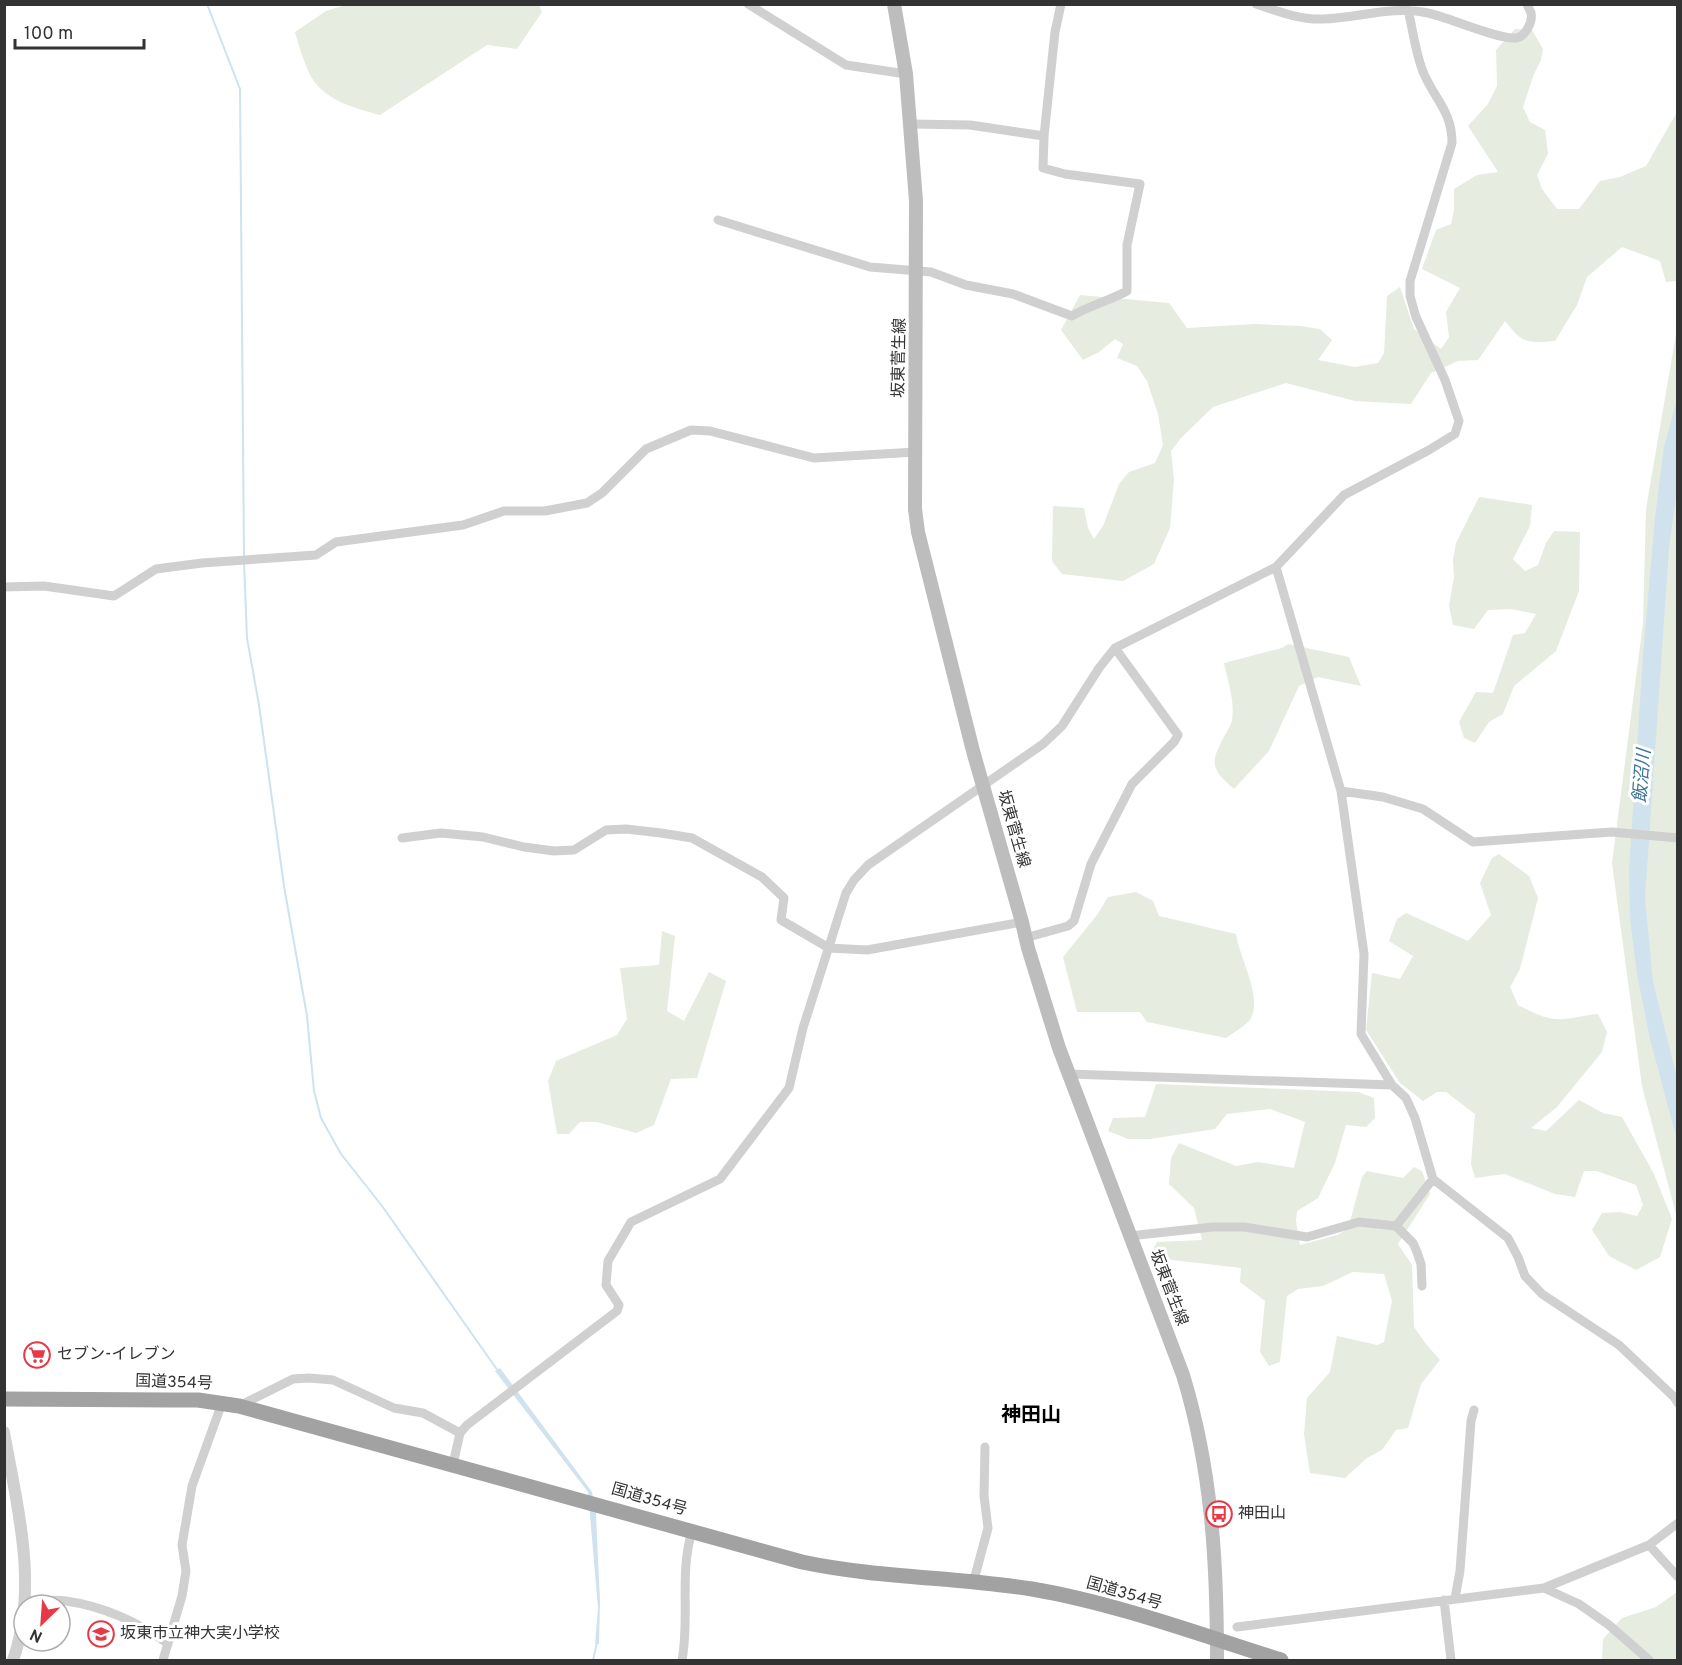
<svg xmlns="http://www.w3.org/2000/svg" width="1682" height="1665" viewBox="0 0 1682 1665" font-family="Overpass,'Noto Sans JP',sans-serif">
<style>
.green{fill:#e6ecdf}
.water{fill:#cfe2ee}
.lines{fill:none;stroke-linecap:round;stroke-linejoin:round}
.stream{stroke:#cfe2ee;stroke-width:2}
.minor{stroke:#d0d0d0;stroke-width:9}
.tertiary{stroke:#d0d0d0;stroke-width:12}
.secondary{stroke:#bdbdbd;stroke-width:14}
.trunk{stroke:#a2a2a2;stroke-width:15}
.labels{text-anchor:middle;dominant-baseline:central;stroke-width:6;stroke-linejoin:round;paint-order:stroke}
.street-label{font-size:16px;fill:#333;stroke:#fff}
.poi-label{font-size:16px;fill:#333;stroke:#fff;text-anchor:start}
.water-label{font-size:18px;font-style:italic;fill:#3f7597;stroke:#fff}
.quarter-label{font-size:20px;font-weight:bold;fill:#000;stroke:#fff}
</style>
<rect width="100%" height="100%" fill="#fff"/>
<path class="green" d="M539,5L542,12L517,49L487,45L380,115C354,108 322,100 309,73C303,60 299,46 295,32L326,11L346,5Z
M1515,29L1532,30L1543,49L1541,60L1534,74L1523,107L1530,122L1545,130L1548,154L1537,175L1542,189L1557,209H1579L1600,181L1620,177L1646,166L1677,112V281L1666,282L1660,261L1622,247L1587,277L1577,305L1555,341C1526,343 1523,344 1505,321L1478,360L1458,361L1431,373L1411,404L1355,401L1286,383L1213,407L1181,438L1171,451L1174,480L1170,528L1154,564L1123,581L1062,574L1052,561L1053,506L1084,508L1088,528L1094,539L1103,526L1119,484L1129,472L1155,463L1163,445L1158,414L1147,381L1137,366L1117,358L1123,344L1115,339L1099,352L1083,360L1061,330L1080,295L1169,303L1187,328L1255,324L1300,326L1320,329L1332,340L1318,360L1355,367L1378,363L1384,353L1387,296L1400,287L1414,329L1441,349L1449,337L1446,312L1460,288L1422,269L1436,230L1451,224L1454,210V189L1477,175L1498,172L1468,126L1488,104L1497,86L1496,50Z
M1677,328V1218L1642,1086L1612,863L1643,623L1646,509Z
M1479,497L1532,505L1530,526L1513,559L1525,571L1538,565L1546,543L1554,531L1580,532L1579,591L1556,651L1514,686L1503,714L1489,722L1475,743L1464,738L1459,722L1476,692L1493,693L1513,635L1525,633L1536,614L1511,609L1488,610L1474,629L1453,625L1449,606L1454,577L1453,560L1456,543Z
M1288,644L1349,657L1361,686L1318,677L1299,686L1269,751L1234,789C1212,770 1209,764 1224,737C1227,731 1231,726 1232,720C1235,701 1228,682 1224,663L1282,648Z
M1499,854L1529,876L1538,898L1520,969L1510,987L1518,1005C1532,1012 1548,1021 1564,1019C1575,1018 1586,1015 1598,1014L1607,1032L1602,1052L1557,1107L1531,1128L1546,1131L1579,1100L1603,1113L1622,1117L1654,1174L1672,1219L1660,1257L1636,1270L1609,1256L1592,1230L1602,1213L1620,1212L1637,1216L1643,1205L1636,1185L1597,1171H1584L1575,1197L1555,1194L1505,1174L1475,1178L1471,1164L1475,1114L1446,1092H1437L1423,1101L1400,1083L1366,1030L1372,973L1400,979L1413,956L1389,941L1397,919L1406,913L1468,941L1491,915L1480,883L1492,858Z
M1136,892L1153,901L1159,916L1236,934C1239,957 1265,1001 1249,1021C1243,1027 1233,1033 1226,1038L1147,1022L1140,1012H1077L1063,957L1097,915L1108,897Z
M662,931L675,936L667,1011L684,1021L709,972L726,981L697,1078L671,1079L654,1125L636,1133L597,1122H580L569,1134H557L548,1081L556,1061L617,1035L627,1019L620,968L659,965Z
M1156,1084L1358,1092L1374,1098L1375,1118L1366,1127L1346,1125L1335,1163L1318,1198L1297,1211L1296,1221L1300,1245L1337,1235L1348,1229L1362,1177L1367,1171L1403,1178L1414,1167L1422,1171L1430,1194L1398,1244L1412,1265L1414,1327L1426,1344L1440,1360L1421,1384L1408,1428L1396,1430L1382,1450L1367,1458L1345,1478L1310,1473L1304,1434L1307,1398L1330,1372L1337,1336L1377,1345L1384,1342L1392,1301L1384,1274L1353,1272L1323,1286L1298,1289L1287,1296L1280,1362L1269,1366L1260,1352L1265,1301L1240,1282L1241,1268L1172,1260L1153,1250L1157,1242L1202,1240L1194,1208L1169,1184L1171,1158L1179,1143L1236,1166L1258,1162L1294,1168L1305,1122L1270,1109L1227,1114L1215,1129L1150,1139H1128L1108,1131L1113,1118L1145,1117Z
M1677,1592V1660H1602L1603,1639L1622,1618L1656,1607Z"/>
<path class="water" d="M1677,399L1678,482L1669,548L1645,898L1653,982L1677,1078V1140L1650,1039L1637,974L1630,919L1629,870L1643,655L1655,518L1664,447Z
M500,1368L592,1492L596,1514L600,1601L599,1644H595L598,1608L588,1492L495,1371Z"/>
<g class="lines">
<path class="stream" d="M207,4L240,89L244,556
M244,561L247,638L259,705L284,886L307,1016L314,1091L321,1118L341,1154L382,1206L498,1371
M593,1660L597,1643"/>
<path class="minor" d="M748,4L846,65L906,74
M1256,4C1277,11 1300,20 1323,19C1358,18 1393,5 1428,13C1448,17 1499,40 1516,38C1525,37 1533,22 1531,13C1530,10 1528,7 1527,4
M912,124L970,125L1044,136
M718,220L870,267L931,272L966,285L1013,294L1072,316C1090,305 1109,301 1127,291V245L1140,184L1065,174L1043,168L1044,136L1055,32L1061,4
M1276,567L1341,791L1364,954L1361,1034L1392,1085L1406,1098L1415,1118L1433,1179L1508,1238L1518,1257L1525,1276L1542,1294L1619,1345L1674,1397L1678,1403
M4,587L44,586L114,596L156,569L202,563L316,555L336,542L463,525L504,511H545L587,503L602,493L646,449L691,430L710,431L814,458L916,452
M1341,791L1383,797L1423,809L1473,842L1612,832L1678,838
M402,838L441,833L483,837L524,847L554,851L574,850L606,830L626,829L661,833L692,838L762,877L784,898L781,920L829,948L867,950L1022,922
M1025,938L1068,926L1074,921L1091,864L1132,784L1174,742L1178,735L1115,648
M1070,1074L1392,1085
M1396,1226L1433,1179
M1131,1238L1138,1235L1213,1227H1244L1307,1237L1359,1222L1396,1226L1413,1243L1417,1252L1421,1264L1422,1286
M239,1406L293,1379L309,1378L333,1380L394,1408L423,1413L460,1433
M453,1464L460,1433L467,1425L617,1311L619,1305L606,1285L608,1261L631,1222L720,1179L789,1088L803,1028L846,893L854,880L868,865L1043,744L1062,726L1099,668L1115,648L1276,567L1344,495L1429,450L1455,434L1459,421L1445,380L1416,317L1410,296V281L1452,143C1452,112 1436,101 1424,74C1416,56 1413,30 1408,10
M1649,1545L1678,1577
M971,1583L975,1576L988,1528L984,1496L985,1447
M1544,1588L1579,1604L1609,1625L1649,1660
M1455,1598L1460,1571L1471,1421L1474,1410
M1444,1600L1451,1660
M24,1601C38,1601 52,1599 66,1601C102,1606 139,1622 168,1644
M1237,1627L1544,1588L1649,1545L1678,1523
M163,1660L182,1596L186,1571L182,1545L192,1486L222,1403
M682,1660C690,1618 679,1574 692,1531"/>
<path class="tertiary" d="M4,1432C17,1506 39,1587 13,1660"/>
<path class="secondary" d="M894,4L906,74L916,201L915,509L918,532L973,751L1022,922L1028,948L1059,1048L1183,1375C1212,1470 1217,1562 1217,1660"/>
<path class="trunk" d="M4,1399L172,1400H198L239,1406L802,1562C878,1578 956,1577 1032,1589C1115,1603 1201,1635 1281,1660"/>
</g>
<defs>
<g id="supermarket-ring" transform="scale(1.35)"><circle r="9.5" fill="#fff" stroke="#e63946" stroke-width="1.5"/><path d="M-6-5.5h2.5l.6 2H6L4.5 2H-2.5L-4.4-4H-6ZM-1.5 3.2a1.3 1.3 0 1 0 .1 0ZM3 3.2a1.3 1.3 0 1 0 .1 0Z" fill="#e63946"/></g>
<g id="bus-ring" transform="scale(1.35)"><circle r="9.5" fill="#fff" stroke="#e63946" stroke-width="1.5"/><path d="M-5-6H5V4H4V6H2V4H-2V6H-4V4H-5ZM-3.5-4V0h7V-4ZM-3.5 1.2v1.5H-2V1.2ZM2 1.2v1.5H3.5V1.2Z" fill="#e63946"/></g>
<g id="school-ring" transform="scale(1.35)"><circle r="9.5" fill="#fff" stroke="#e63946" stroke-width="1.5"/><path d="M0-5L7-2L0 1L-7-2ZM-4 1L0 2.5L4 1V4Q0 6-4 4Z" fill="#e63946"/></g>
</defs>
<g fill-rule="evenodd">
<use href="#supermarket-ring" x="37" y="1355"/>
<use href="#bus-ring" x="1219" y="1514"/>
<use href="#school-ring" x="101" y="1634"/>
</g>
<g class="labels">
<g class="street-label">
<text transform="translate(900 358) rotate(-89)">坂東菅生線</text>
<text transform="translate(1013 829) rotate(74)">坂東菅生線</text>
<text transform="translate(1168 1288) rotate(69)">坂東菅生線</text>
<text transform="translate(174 1383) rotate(2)">国道354号</text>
<text transform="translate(649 1500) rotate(16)">国道354号</text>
<text transform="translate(1124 1594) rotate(16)">国道354号</text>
</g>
<g class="poi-label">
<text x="57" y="1355">セブン-イレブン</text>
<text x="1238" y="1514">神田山</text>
<text x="120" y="1634">坂東市立神大実小学校</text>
</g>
<g class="water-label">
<text transform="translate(1643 776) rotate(-85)">飯沼川</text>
</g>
<g class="quarter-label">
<text x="1031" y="1416">神田山</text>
</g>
</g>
<rect width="1682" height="1665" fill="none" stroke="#333333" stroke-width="12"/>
<g transform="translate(42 1623) rotate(205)"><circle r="28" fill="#ffffff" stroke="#adadad" stroke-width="1.5"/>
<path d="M0-4.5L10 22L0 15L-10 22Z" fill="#e63946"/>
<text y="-9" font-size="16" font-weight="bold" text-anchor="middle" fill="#333333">N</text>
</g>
<path d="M15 39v9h129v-9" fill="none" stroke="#333333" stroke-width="3"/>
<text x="24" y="39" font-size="18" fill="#333333" stroke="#ffffff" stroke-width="4.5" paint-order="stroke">100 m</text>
</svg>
